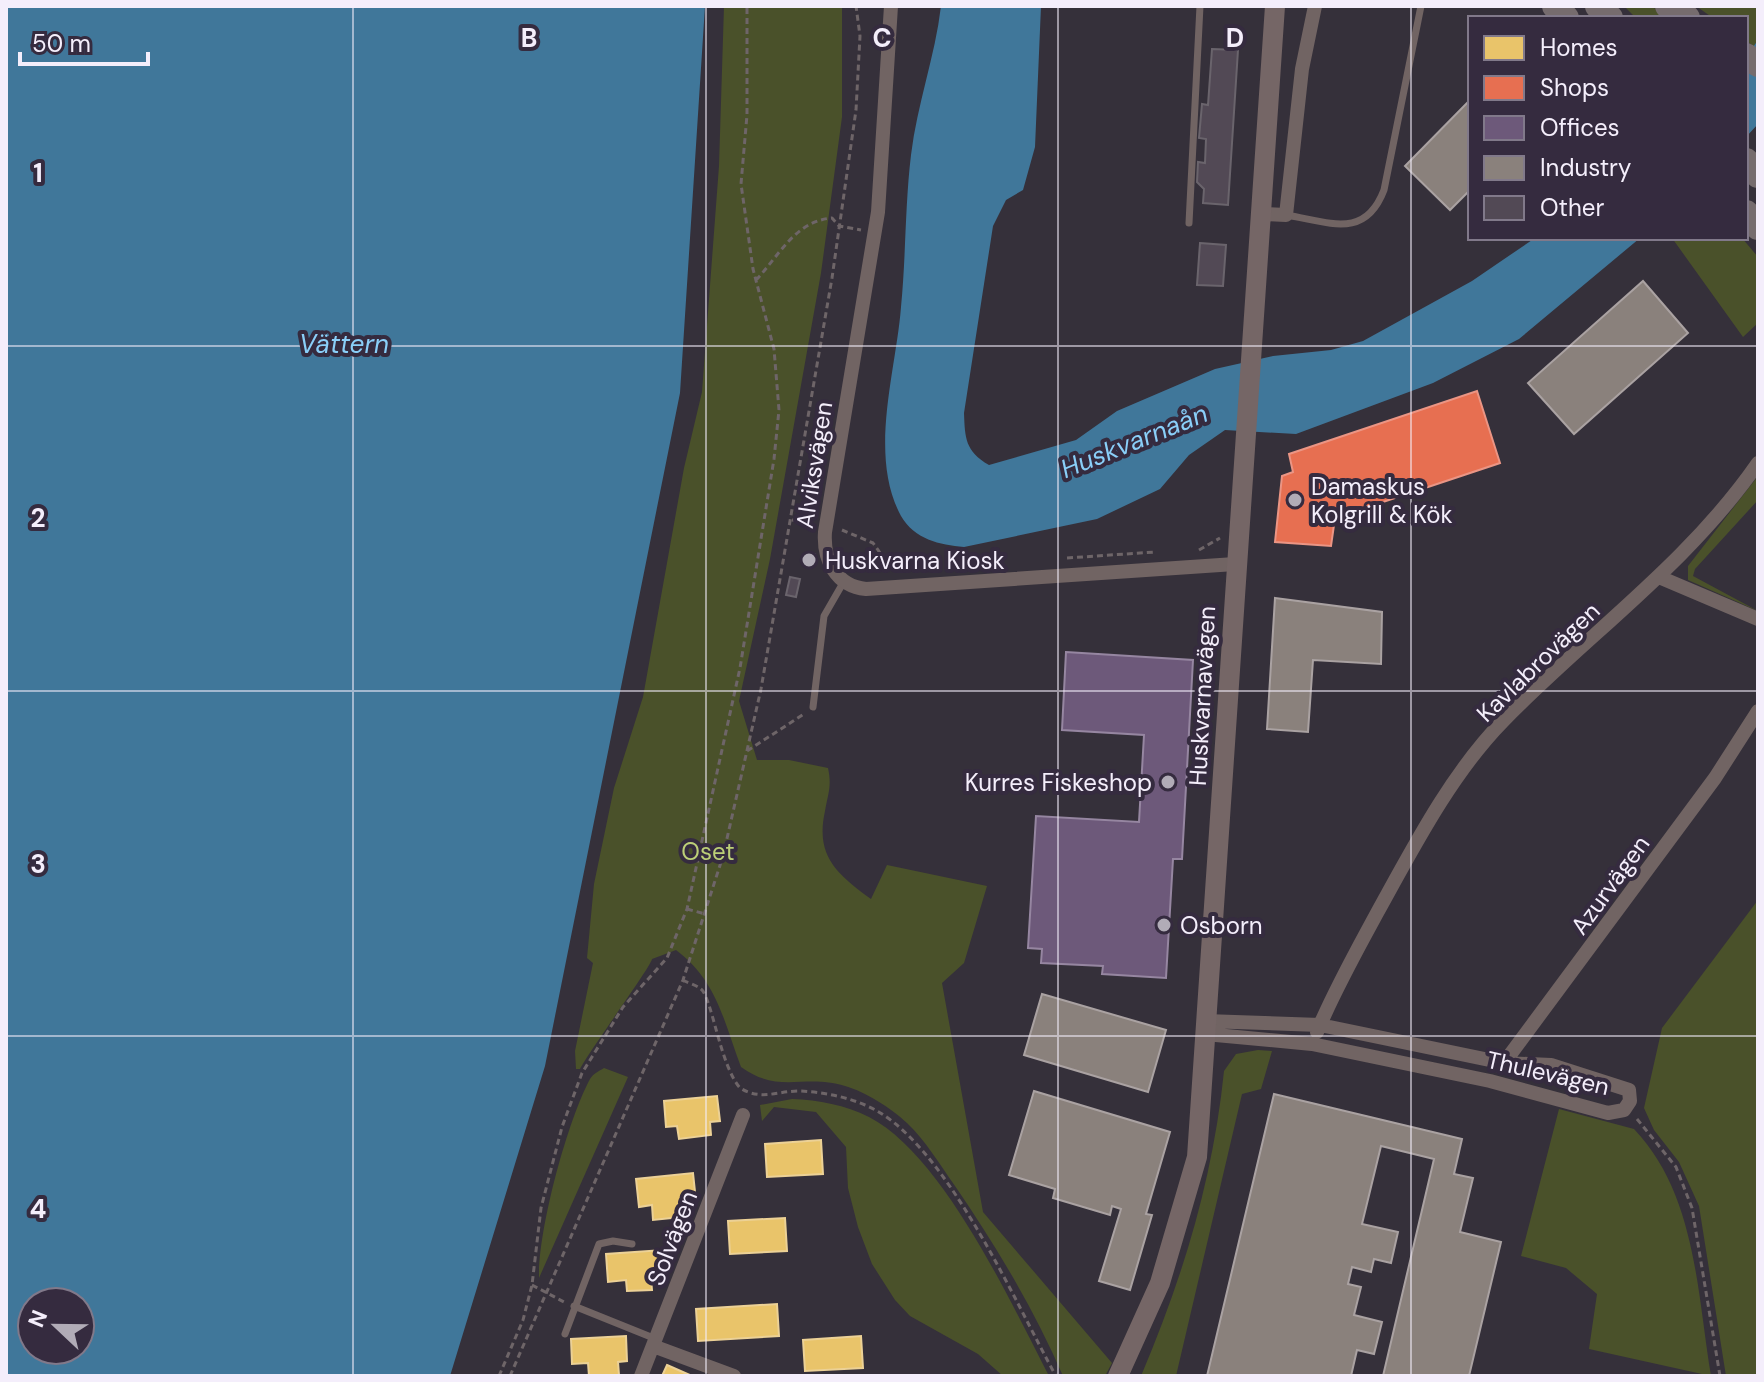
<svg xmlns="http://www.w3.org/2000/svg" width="1764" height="1382" viewBox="0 0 1764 1382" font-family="'DM Sans',sans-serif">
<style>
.green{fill:#4a512a}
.water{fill:#40779a;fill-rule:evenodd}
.homes{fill:#e9c46a;stroke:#ecd196;stroke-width:2}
.shops{fill:#e76f51;stroke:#eb9584;stroke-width:2}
.offices{fill:#6d597a;stroke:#9686a1;stroke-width:2}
.industry{fill:#8a817c;stroke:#aaa2a2;stroke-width:2}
.building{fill:#524955;stroke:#6a646c;stroke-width:2}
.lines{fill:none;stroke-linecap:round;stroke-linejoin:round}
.path{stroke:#6e6568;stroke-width:3;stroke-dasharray:6 4;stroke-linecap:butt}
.lane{stroke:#716463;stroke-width:7}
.street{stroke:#716463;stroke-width:14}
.secondary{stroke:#756666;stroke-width:20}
.highway{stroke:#766c6e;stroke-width:26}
.grid{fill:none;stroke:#f4eefb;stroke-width:2;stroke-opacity:0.55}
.poi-dot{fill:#b1acb7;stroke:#352b3f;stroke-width:3}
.labels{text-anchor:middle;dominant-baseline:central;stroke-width:8;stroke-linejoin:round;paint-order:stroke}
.street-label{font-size:24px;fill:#f4eefb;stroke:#352b3f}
.poi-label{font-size:24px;fill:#f4eefb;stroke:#352b3f;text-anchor:start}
.park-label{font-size:24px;fill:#bccf77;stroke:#352b3f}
.water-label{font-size:26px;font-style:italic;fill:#8acff9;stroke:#352b3f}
.grid-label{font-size:26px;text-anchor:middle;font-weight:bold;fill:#f4eefb;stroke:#352b3f;stroke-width:8;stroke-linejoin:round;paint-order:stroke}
</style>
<rect width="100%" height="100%" fill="#35303a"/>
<path class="green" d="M724,6H842V117L821,273L770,559L739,701L757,760H789L828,768C832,786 828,794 825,811C815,856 837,874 871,899L887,865L987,886L964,963L942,983L983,1212L1112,1363L1105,1376H1063C1034,1309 996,1246 955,1186C940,1165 926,1141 907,1123C891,1108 866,1092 845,1086C804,1073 780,1095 741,1067C723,1019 717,981 676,950L652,959C652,965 590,1050 580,1069H576L575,1051L593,963L587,958L594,884L614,788L643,697L684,468L702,392L719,166Z
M1624,6H1651L1669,18H1636Z
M1696,6H1758V40L1754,46L1746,41V18H1713Z
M1672,238H1742L1758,257V323L1743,337Z
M1758,476V500L1695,569L1693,576L1758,611L1688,580V566Z
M1758,900V1376H1726L1699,1206L1679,1162L1654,1130L1644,1108L1662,1028Z
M1258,1050L1272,1051L1261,1089L1242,1094L1176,1376H1141C1183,1277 1213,1179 1224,1071L1236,1054Z
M604,1068L628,1077L539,1278C538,1230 567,1122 590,1079C593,1074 599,1071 604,1068Z
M792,1099C819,1100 845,1105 869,1117C943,1155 1011,1303 1049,1376H1003L978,1354L910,1316L895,1300L872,1264L858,1227L848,1188L846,1147L816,1112L774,1107L762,1121L760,1105Z
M1559,1109L1634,1129C1696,1194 1697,1292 1711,1376L1589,1349L1597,1294L1566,1268L1521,1256Z"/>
<path class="water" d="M6,6H705L680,393L545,1066L450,1376H6ZM32,1302H80V1350H32Z
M941,6H1041L1035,147L1023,190L1006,200L993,226L964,413C965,438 965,451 989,465L1076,440L1117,411L1215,369L1273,356L1331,350L1363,341L1472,281L1535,238H1640L1519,339L1433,383L1296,434L1225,430L1189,455L1160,489L1097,519L964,547C940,545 914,539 901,516C868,455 896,372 901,307C906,256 905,205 911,155C917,104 935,57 941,6Z
M1758,40V124L1746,137V57Z"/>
<path class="homes" d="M717,1096L720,1121L710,1122L711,1135L679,1139L677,1126L666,1127L664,1101Z
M821,1140L823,1174L767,1177L765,1144Z
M693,1173L696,1201L679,1203L681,1217L653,1220L652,1205L639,1207L636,1179Z
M785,1218L787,1251L730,1254L728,1221Z
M663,1250L665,1278L651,1279L652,1290L627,1291L626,1280L608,1282L606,1254Z
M777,1304L779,1336L698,1341L696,1309Z
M626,1336L627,1361L618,1362L619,1375L589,1376L588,1363L572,1364L571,1339Z
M861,1336L863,1368L805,1371L803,1340Z
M667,1365L692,1376H662Z"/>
<path class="shops" d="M1477,391L1500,463L1335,518L1331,546L1275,542L1282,476L1293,472L1289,454Z"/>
<path class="offices" d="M1066,652L1193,660L1182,859H1173L1166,978L1102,974L1103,966L1041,963L1042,949L1028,948L1036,816L1139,822L1144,735L1062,730Z"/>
<path class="industry" d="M1470,100V190L1450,210L1405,166Z
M1643,281L1688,333L1574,434L1528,383Z
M1275,598L1382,612L1381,664L1313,660L1308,732L1267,729Z
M1042,994L1166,1030L1148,1092L1024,1055Z
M1034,1091L1170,1132L1146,1214L1152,1215L1130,1290L1099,1281L1121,1209L1112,1206L1110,1215L1053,1198L1055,1189L1009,1175Z
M1274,1094L1462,1139L1454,1174L1473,1178L1460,1232L1501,1242L1469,1376H1383L1434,1159L1381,1146L1362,1224L1398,1232L1391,1263L1374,1259L1371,1272L1352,1267L1348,1284L1361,1287L1354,1315L1382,1322L1374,1354L1357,1350L1351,1376H1207Z"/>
<path class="building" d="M1212,49L1238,50L1228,205L1203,203L1204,189L1197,182L1198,162L1205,163L1206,139L1199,138L1202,104L1208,105Z
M1200,243L1226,245L1223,286L1197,285Z
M804,554H815L814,566H804Z
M790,577L800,579L796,597L786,595Z"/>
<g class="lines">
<path class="path" d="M756,280C779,256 795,221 832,218L839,226L861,230
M792,520L812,523
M842,530L873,543L893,571
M1199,550L1220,538
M1067,558L1155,552
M747,751L804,714
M687,909L705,914
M683,980C688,983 696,985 701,989C712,998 720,1065 740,1088C761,1101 777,1091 799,1091C821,1092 844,1096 865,1105C944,1137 1015,1303 1056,1376
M1637,1119L1676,1167L1692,1208L1720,1376
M532,1285L564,1302
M499,1376L523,1320L532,1285L541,1208L562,1127L582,1073L623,1007L667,958L687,909L740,668L774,459L779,410L774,349L753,269L741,184L747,115V6
M510,1376L683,980L723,856L761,689L832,278L856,110L860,36L856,6"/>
<path class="lane" d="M1286,215C1329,222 1365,240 1384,190L1421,6
M1189,223L1200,6
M813,707L824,616L843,583
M574,1306L656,1339
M565,1334L599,1244L613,1241L632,1244"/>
<path class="street" d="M891,6L878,212L825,532C823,560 836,586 866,589L1235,564
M1261,214L1286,215L1302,69L1315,6
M1659,577L1758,619
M1317,1032C1334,991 1356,952 1377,913C1413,848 1451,774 1503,721C1588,634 1688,564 1758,463
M1205,1034L1312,1044L1490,1081L1608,1113L1624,1110L1630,1101L1629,1090L1551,1065L1504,1063L1320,1025L1205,1021
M1501,1067L1715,778L1758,711
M653,1346L734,1376
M641,1376L743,1115"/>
<path class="secondary" d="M1118,1376L1160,1283L1197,1157L1275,6"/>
<path class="highway" d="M1555,6L1566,18
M1598,6L1610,18
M1668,6L1687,18
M1746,56L1758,64
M1746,161L1758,175
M1746,213L1758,227"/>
</g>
<path class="grid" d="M353,6V1376M706,6V1376M1058,6V1376M1411,6V1376M6,346H1758M6,691H1758M6,1036H1758"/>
<g class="poi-dot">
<circle cx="1295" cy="500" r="8"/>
<circle cx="809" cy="560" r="8"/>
<circle cx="1168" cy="782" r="8"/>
<circle cx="1164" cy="925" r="8"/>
</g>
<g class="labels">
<g class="street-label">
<text transform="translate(814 465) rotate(-81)">Alviksvägen</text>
<text transform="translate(1538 662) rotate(-44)">Kavlabrovägen</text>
<text transform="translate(1202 696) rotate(-87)">Huskvarnavägen</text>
<text transform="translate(1610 885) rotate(-54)">Azurvägen</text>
<text transform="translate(1548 1073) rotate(13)">Thulevägen</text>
<text transform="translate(672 1238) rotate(-69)">Solvägen</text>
</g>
<g class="poi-label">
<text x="1311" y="486">Damaskus<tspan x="1311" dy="28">Kolgrill &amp; Kök</tspan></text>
<text x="825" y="560">Huskvarna Kiosk</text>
<text x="1152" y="782" text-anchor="end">Kurres Fiskeshop</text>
<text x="1180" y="925">Osborn</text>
</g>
<g class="park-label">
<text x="708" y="851">Oset</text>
</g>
<g class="water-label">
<text x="344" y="344">Vättern</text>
<text transform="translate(1134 441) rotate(-22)">Huskvarnaån</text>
</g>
</g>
<g class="grid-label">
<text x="529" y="47">B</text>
<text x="882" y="47">C</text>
<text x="1235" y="47">D</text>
<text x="38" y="182">1</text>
<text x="38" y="527">2</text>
<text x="38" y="873">3</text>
<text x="38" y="1218">4</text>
</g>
<rect width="1764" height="1382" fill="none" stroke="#f4eefb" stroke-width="16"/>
<rect x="1468" y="16" width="280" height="224" fill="#352b3f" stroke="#81798a" stroke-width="2"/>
<rect x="1484" y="36" width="40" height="24" fill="#e9c46a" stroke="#81798a" stroke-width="2"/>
<text x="1540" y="56" font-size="24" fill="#f4eefb">Homes</text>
<rect x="1484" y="76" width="40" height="24" fill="#e76f51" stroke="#81798a" stroke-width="2"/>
<text x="1540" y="96" font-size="24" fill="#f4eefb">Shops</text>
<rect x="1484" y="116" width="40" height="24" fill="#6d597a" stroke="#81798a" stroke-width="2"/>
<text x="1540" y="136" font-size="24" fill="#f4eefb">Offices</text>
<rect x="1484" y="156" width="40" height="24" fill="#8a817c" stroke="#81798a" stroke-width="2"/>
<text x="1540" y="176" font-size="24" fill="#f4eefb">Industry</text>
<rect x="1484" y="196" width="40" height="24" fill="#524955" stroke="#81798a" stroke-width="2"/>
<text x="1540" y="216" font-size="24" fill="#f4eefb">Other</text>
<g transform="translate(56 1326) rotate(292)"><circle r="38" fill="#352b3f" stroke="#81798a" stroke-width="2"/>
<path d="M0-6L14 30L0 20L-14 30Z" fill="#b1acb7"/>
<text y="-12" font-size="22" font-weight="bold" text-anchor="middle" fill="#f4eefb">N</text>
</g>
<path d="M20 52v12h128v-12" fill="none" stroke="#f4eefb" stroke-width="4"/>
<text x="32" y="52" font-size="24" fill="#f4eefb" stroke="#352b3f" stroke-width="6" paint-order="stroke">50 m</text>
</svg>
